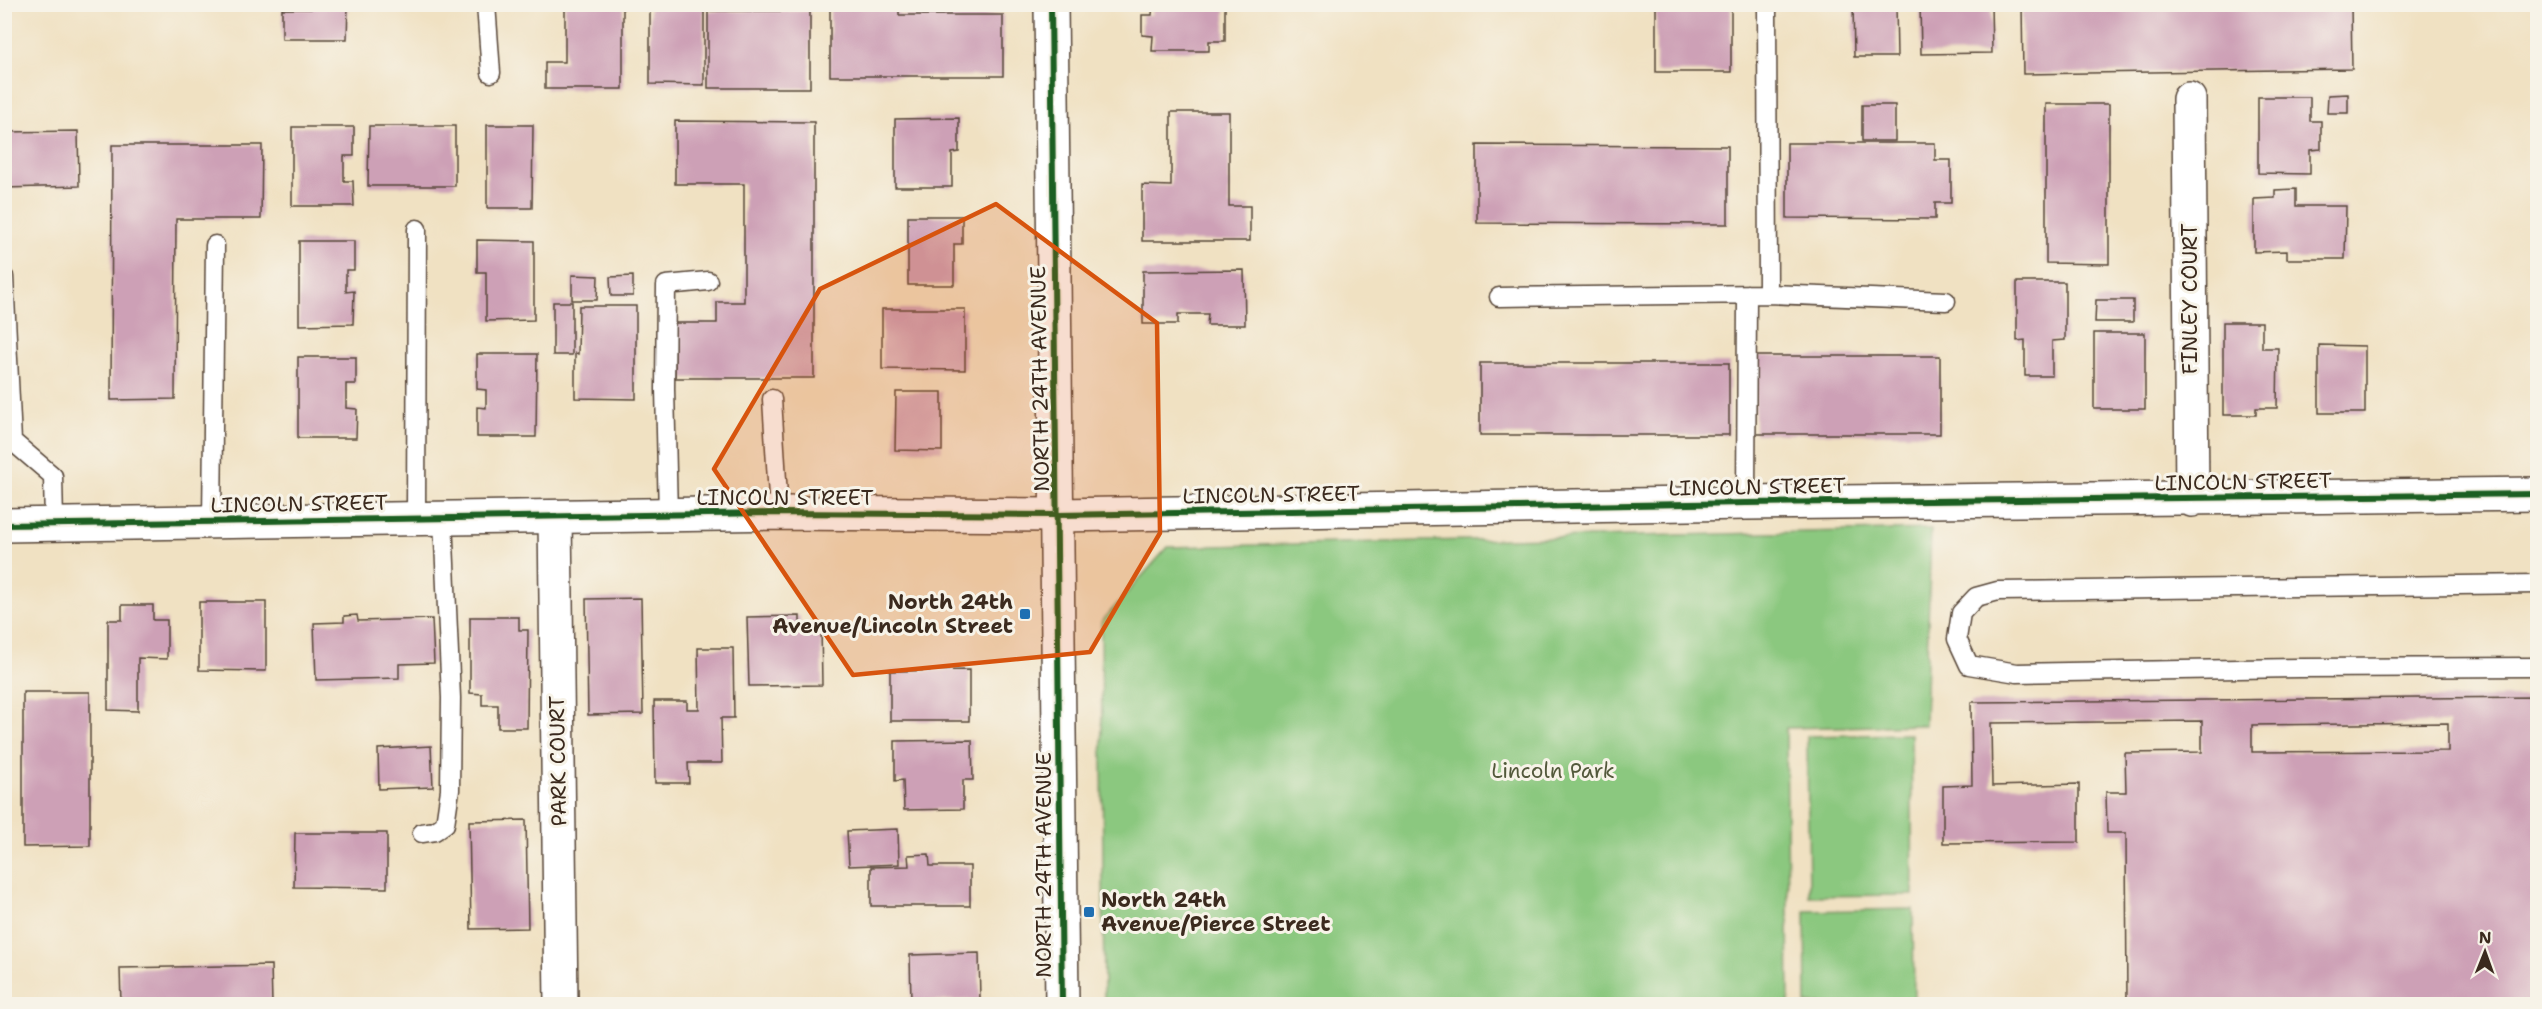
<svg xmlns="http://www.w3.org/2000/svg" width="2542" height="1009" viewBox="0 0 2542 1009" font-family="'Shantell Sans',sans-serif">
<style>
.green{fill:#8bc87f;stroke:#63794e;stroke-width:1.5}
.building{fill:#cda0b6;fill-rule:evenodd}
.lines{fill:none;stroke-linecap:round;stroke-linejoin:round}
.lane-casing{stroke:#564537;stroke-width:21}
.street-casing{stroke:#564537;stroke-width:36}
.secondary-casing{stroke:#564537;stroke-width:36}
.lane{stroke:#fff;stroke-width:18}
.street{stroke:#fff;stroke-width:33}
.secondary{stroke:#fff;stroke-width:33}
.cycleway-casing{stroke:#f7f3e8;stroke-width:10}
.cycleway{stroke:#1b5e20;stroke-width:6}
.marked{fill:#d7540e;fill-opacity:0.2;stroke:#d7540e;stroke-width:4.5;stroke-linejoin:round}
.poi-dot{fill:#1f6fb2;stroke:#f7f3e8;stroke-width:2}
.labels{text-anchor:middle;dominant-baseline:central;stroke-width:6;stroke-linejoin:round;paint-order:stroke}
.street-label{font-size:21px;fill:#3b2a1e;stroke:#f7f3e8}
.poi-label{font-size:21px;font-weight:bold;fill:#3b2a1e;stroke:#f7f3e8;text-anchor:end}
.park-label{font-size:21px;fill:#53593b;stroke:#f7f3e8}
</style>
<rect width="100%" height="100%" fill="#f7f3e8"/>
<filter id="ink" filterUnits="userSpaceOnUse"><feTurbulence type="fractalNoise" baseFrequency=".0167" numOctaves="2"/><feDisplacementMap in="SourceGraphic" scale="12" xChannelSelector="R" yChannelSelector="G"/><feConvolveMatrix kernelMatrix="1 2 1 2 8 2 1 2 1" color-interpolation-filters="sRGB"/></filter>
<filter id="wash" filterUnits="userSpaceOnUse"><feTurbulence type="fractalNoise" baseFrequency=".008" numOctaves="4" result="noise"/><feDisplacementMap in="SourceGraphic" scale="24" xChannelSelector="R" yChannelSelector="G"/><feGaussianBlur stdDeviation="1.35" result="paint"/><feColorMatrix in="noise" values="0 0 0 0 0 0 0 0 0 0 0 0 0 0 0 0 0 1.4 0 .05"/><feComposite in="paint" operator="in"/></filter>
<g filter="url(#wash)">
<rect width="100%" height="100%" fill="#f0e1c2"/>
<path class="green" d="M1931,529L1925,725L1786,728L1789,1004H1104L1101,622L1168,547Z
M1911,734L1913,895L1809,896L1807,736Z
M1913,909L1914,1004H1806L1805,911Z"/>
<g id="blocks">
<path class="building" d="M311,4H348L347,39H282V9H311Z
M565,4H623V89H545V62H565Z
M650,4H704V85L650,84Z
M830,4H899V15H1003V76H830Z
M1153,4H1225V41H1209V51H1152L1153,36L1142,35V15H1152Z
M1656,4H1731V72H1656Z
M1853,4H1896L1897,57H1854Z
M1920,4H1991L1992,53L1921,54Z
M2022,5H2351L2352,69L2023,74Z
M708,11H810V88H708Z
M2348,94V113H2327L2328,95Z
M2258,97H2310V121H2321V149L2310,150V174L2258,173Z
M2046,104H2109V264L2046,263Z
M1862,105H1895V141H1862Z
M1171,112H1229V206H1250V241H1142V185L1171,186Z
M959,118V152L952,153V187H895V119Z
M675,121L814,122V378H675V323H717V302H744V184H675Z
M487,125H533L532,208H487Z
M369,126H455V186H368Z
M292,127H354V156H344V181H353L354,206H292Z
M78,131L79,186L4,188V132Z
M1787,143H1935V160H1951V203H1935V219L1787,218Z
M112,145H262L261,219H176L175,399L111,400Z
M1477,145L1728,146V224L1477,223Z
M2296,189V206H2346L2345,259H2287V251L2254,252V199L2275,198V190Z
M908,216H962V244H954V285H908Z
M477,240L534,241V320L486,321V272H477Z
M299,241H354V270H346V292L354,291L353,324L299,325Z
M1244,270L1245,325H1207L1208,314H1178V324H1143V271Z
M572,275L598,276L597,300H572Z
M633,276V296H611L610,277Z
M2017,282H2065V340L2052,341V376H2025V340L2017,341Z
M2096,300H2133V322H2095Z
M553,302H572V355H553Z
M579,306H636V399L575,398V353L578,354Z
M882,309H965V370L882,369Z
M2223,322H2262V348H2278L2277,408H2256V415H2223Z
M2094,333H2145V409H2094Z
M2319,345L2365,346V413H2319Z
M477,354H537L536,437H477V407L486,408V390L477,389Z
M1755,356H1940V434H1755Z
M298,357H356V384H346V408L357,409L356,438H298Z
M1480,363H1729V435H1480Z
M896,392H942V451L895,450Z
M641,598L643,714L588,715L586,599Z
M199,602H266V671L199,670Z
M122,605H153V620H167V659L138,658V711L108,710V620H122Z
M357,615L358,621L432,619L434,663L399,664V678L316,680L314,623L344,622V616Z
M800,616V627L821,626L822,685L749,686L747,617Z
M470,617H519V630H528L527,728H498V705H482V694L470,693Z
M698,648H733L734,718H721L722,763H688L689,783H655L654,701H687V709H699Z
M969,670V721H890V671Z
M23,692H90V846L23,847Z
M2538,697V1004H2127L2126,833H2107L2106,792H2126L2125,753L2202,752V721L1991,723L1992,786L2079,784V842L1943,843V786L1972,785L1971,702ZM2448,723V751L2252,752V725Z
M972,740L973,780H963V809L904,810L903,780L895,781V741Z
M431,746L433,787L379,789L378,749Z
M526,820L528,928L471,929L469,821Z
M898,829L899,864L849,866L847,831Z
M295,833H387V888L294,887Z
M929,854L930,866H970V906H871V867L909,866L908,855Z
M979,953L980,1000L911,1001L910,955Z
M271,965L272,1004H121L120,968Z"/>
</g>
</g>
<g filter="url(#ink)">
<use href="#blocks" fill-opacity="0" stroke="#564537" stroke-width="1.5"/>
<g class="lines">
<g class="lane-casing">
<path id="lane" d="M486,4L491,73
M4,277L12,441L53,476L54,523
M1768,294L1946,301
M1499,297L1768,294L1767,4
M772,399L779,513
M1746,503L1747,294
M668,515L665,389L666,285L708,281
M416,519L417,229
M212,521L215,245
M2538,584L1998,591L1976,597L1961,613L1957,639L1969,665L2017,673L2300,668L2538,667
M422,833L435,831L445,824L450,790L451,698L443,519"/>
</g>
<g class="street-casing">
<path id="street" d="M2189,99L2192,500
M555,517L561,1004
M4,525L779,513L1058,515L1746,503L2538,494"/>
</g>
<g class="secondary-casing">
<path id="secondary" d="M1051,4L1062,1004"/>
</g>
<use href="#lane" class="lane"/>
<use href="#street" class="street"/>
<use href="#secondary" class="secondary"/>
<g class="cycleway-casing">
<path id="cycleway" d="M1051,4L1062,1004
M4,525L779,513L1058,515L1746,503L2538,494"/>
</g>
<use href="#cycleway" class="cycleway"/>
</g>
</g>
<path class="marked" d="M996,204L1157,323L1160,533L1090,652L853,675L714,469L820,289Z"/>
<g class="poi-dot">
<rect x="1019" y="608" width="12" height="12" rx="3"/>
<rect x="1083" y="906" width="12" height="12" rx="3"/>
</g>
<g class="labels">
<g class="street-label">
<text transform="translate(2190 299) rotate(-90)">FINLEY COURT</text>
<text transform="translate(1040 379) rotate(-91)">NORTH 24TH AVENUE</text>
<text transform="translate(2243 482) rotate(-1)">LINCOLN STREET</text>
<text transform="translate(1757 487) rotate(-1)">LINCOLN STREET</text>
<text transform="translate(1271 495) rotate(-1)">LINCOLN STREET</text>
<text x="785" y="498">LINCOLN STREET</text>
<text transform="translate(299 504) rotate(-1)">LINCOLN STREET</text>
<text transform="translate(558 761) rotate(-91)">PARK COURT</text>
<text transform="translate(1044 865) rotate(-90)">NORTH 24TH AVENUE</text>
</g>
<g class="poi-label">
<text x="1013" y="602">North 24th<tspan x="1013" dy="24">Avenue/Lincoln Street</tspan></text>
<text x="1101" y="900" text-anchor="start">North 24th<tspan x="1101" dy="24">Avenue/Pierce Street</tspan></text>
</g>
<g class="park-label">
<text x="1553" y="771">Lincoln Park</text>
</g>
</g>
<rect width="2542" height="1009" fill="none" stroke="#f7f3e8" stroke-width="24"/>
<g transform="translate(2485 952) rotate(1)" stroke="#f7f3e8" stroke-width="4.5" paint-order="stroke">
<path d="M0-4.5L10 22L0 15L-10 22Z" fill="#3b2a1e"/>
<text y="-9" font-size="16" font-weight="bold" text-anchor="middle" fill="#3b2a1e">N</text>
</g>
</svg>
